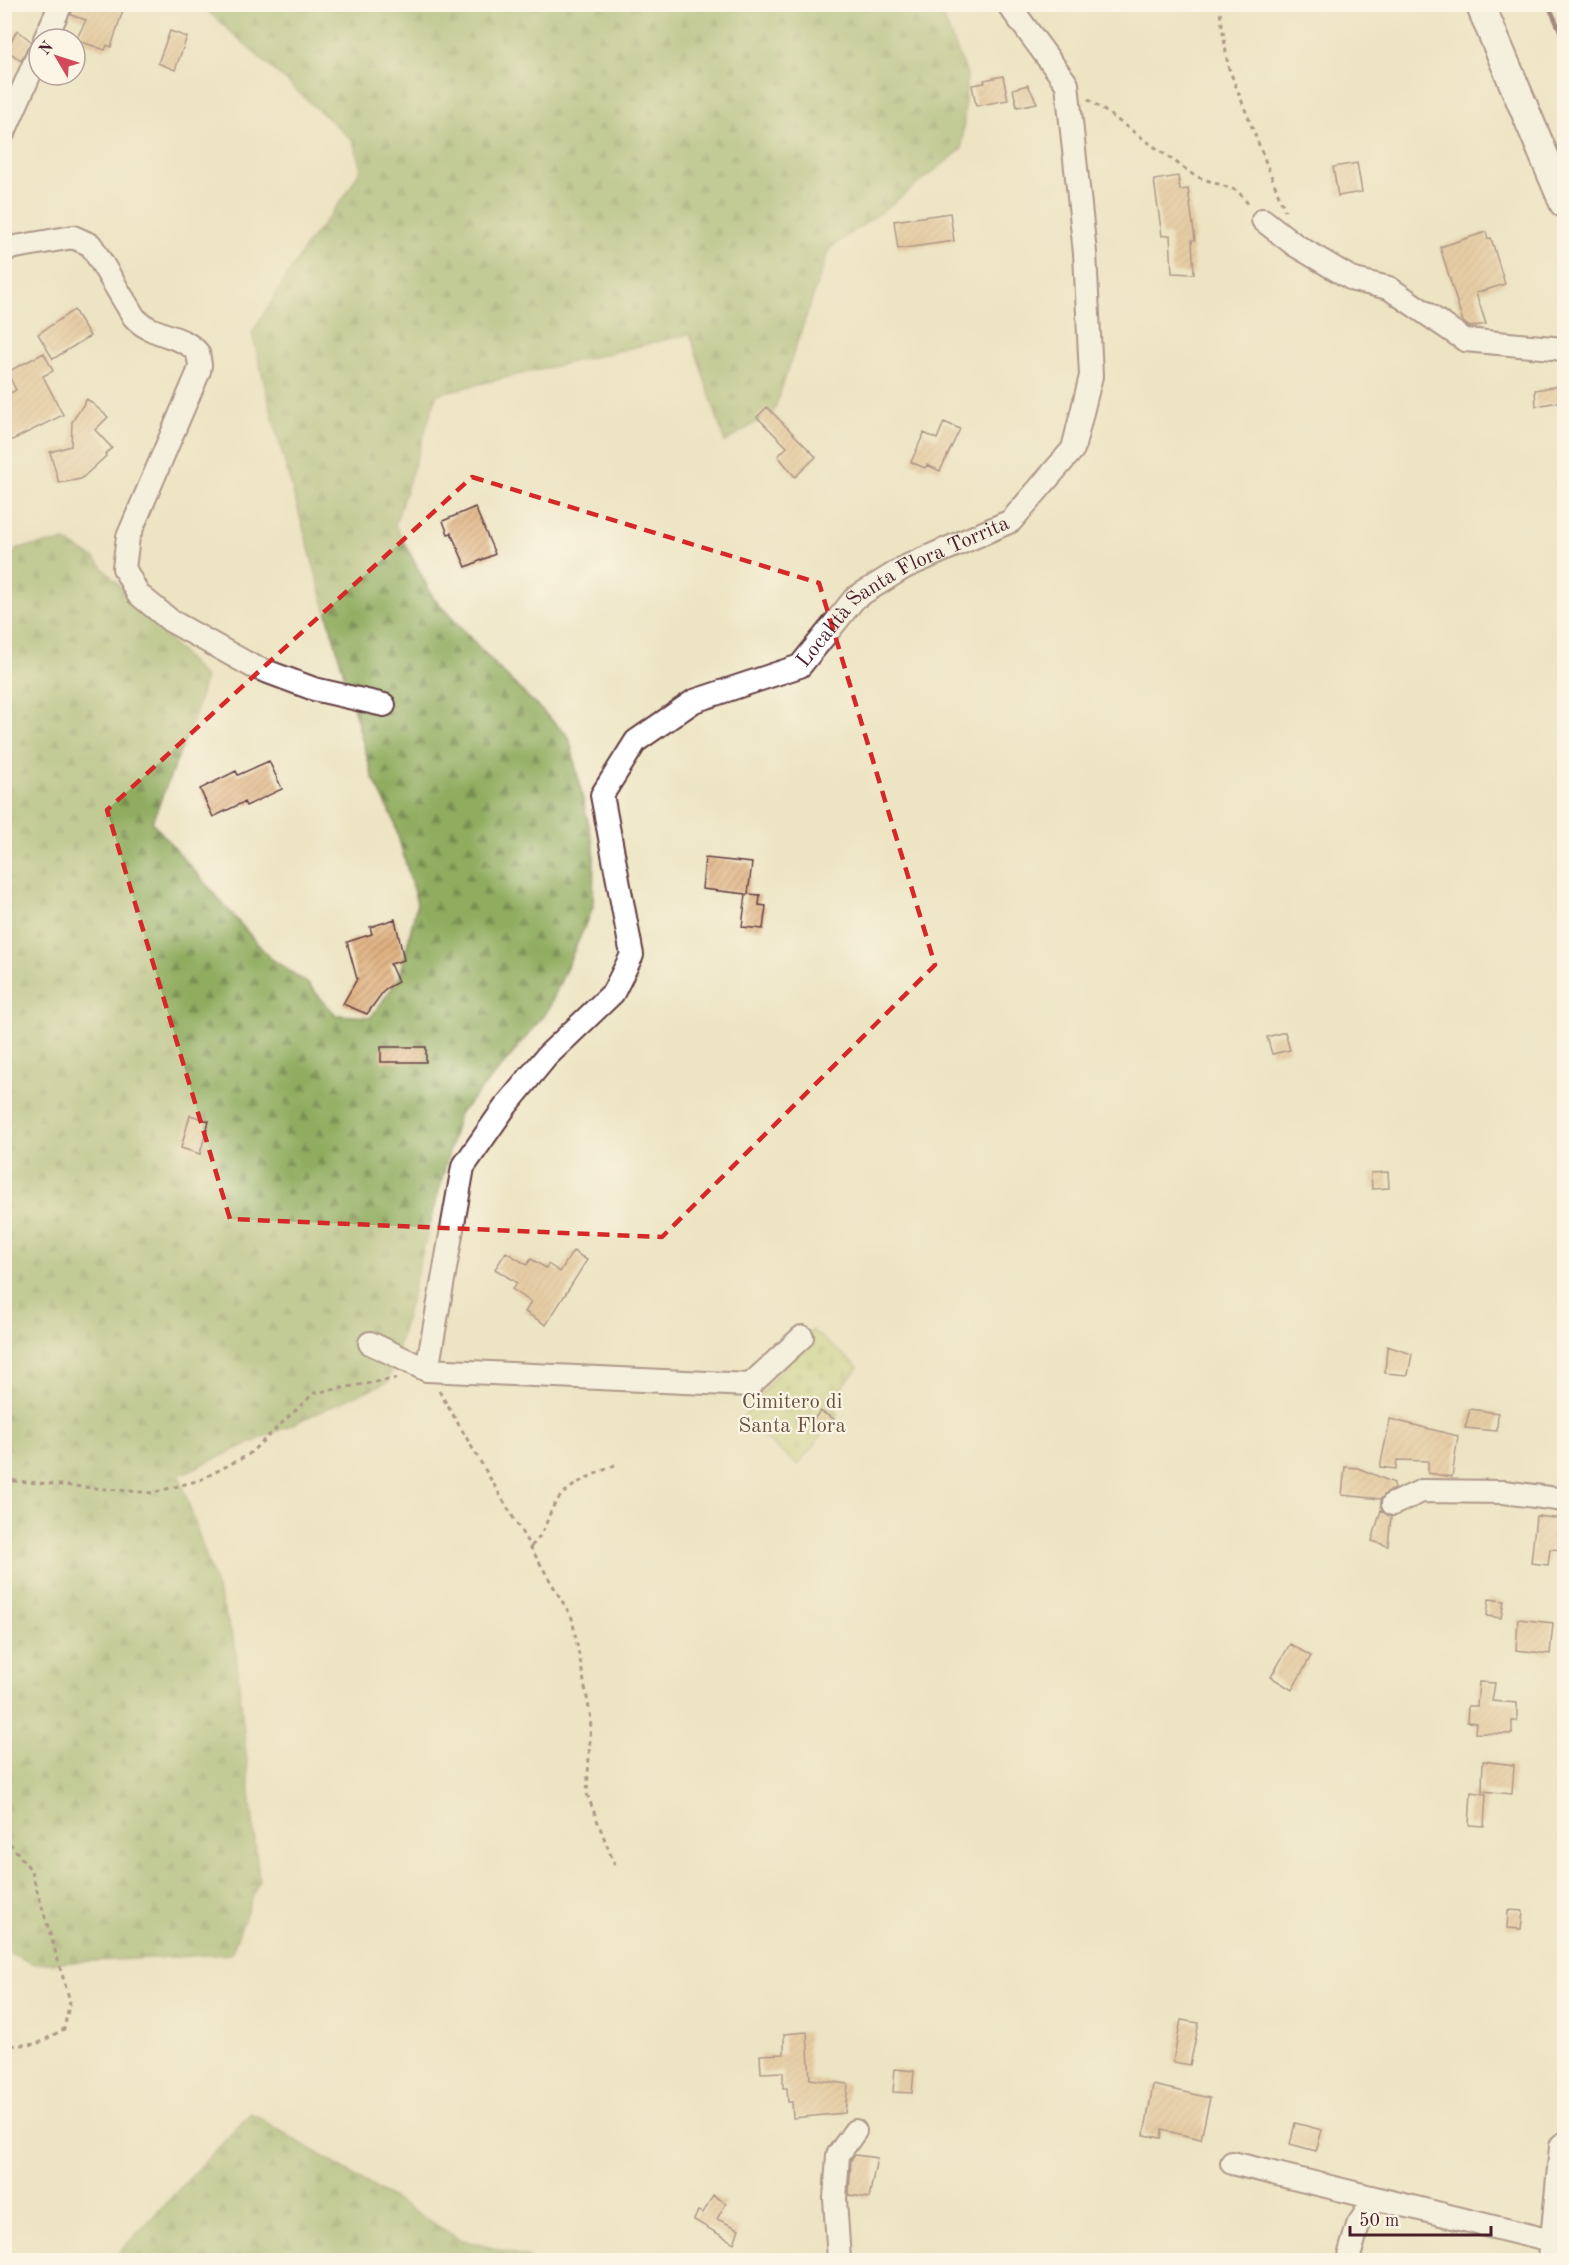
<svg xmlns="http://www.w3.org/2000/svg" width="1569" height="2265" viewBox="0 0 1569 2265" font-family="'Old Standard TT',serif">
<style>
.forest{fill:url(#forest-firs);stroke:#6c6645;stroke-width:1.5}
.cemetery{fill:url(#cemetery-stones);stroke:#7f734b;stroke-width:1.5}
.building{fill:url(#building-hatch)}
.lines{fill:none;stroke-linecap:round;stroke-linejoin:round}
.minor-casing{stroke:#623d42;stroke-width:26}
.major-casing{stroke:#623d42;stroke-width:32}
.path{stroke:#623d42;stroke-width:3;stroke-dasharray:4.5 4.5;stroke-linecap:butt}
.minor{stroke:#fff;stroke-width:22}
.major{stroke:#fff;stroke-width:28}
.rail{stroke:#4a1f2b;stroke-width:4.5}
.marked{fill:none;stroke:#d62828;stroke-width:4.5;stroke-dasharray:12 8;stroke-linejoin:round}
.labels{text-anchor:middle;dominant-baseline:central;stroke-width:4.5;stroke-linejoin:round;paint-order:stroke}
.street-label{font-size:21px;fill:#4a1f2b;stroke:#fcf5e5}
.park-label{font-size:21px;fill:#6a513e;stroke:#fcf5e5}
</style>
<defs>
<pattern id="forest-firs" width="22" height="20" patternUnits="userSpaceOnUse" patternTransform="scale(1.5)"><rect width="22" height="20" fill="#8fac5f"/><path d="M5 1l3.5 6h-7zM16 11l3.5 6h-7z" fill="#778b4f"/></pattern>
<pattern id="cemetery-stones" width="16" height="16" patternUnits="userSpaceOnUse" patternTransform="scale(1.5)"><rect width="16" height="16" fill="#b4c76b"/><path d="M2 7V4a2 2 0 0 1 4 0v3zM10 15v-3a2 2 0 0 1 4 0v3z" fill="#9caa5d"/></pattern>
<pattern id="building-hatch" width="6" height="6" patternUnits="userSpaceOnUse" patternTransform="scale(1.5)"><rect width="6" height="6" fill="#dfb07f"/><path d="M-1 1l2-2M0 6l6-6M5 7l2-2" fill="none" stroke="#b78f68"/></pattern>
</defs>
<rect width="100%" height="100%" fill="#fcf5e5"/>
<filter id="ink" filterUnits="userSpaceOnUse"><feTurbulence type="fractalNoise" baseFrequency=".0167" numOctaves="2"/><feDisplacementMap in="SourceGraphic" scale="12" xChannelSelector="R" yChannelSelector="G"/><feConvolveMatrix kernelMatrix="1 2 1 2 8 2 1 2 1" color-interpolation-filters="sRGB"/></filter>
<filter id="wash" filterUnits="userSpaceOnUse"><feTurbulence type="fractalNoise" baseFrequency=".008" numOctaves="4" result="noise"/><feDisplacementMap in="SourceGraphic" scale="24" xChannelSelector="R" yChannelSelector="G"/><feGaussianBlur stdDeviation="1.35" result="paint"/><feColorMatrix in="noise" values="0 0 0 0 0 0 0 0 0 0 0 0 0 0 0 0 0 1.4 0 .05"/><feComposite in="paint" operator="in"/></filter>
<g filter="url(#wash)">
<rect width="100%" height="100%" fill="#ece4c2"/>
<path class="forest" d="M201,5H938L967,74L962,149L888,207L829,249L774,411L725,442L690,334L437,394L395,525L434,599L505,675L569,737L594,849L593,907L548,1010L506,1062L459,1114L389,1381L179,1475L235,1644L259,1880L231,1954L34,1964L5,1951L4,668L10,655L4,570L17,548L65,541L94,558L205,678L197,709L152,822L269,957L307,983L336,1015L371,1017L400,977L417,903L393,818L373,778L276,431L252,333L307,244L345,196L361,169L353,141Z
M251,2113L459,2239L527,2257L530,2260H112Z"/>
<path class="cemetery" d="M812,1330L858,1367L827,1405L838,1414L798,1465L741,1420Z"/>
<g id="blocks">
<path class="building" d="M74,4H125L111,47L107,45L105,50L76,40L86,20L71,15Z
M17,30L32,42L27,48L21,61L7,50Z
M170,31L187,37L175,70L158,63Z
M1003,76L1008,100L976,106L972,85L985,83L984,80Z
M1028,85L1037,103L1017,107L1013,89Z
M1357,163L1362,192L1338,196L1333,167Z
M1178,176L1180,190L1188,189L1195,240H1192L1194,274L1172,273L1170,235L1162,236L1154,180Z
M950,213L954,241L898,249L894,221Z
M1486,232L1488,239L1491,238L1505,284L1476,293L1486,324L1470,327L1463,322L1440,247Z
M74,310L90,336L53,359L38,334Z
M44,353L53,371L43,376L63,415L4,444V397L16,390L7,372Z
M1564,385V401L1536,406L1535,390Z
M87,399L108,417L95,430L112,448L105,454L106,456L81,479L59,483L50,452L71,446L72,422Z
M767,407L816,457L795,477L778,456L787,447L757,417Z
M944,422L960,429L940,471L927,465L925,468L911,462L924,433L937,439Z
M475,507L495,554L466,567L451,533L448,534L443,521Z
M269,761L282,789L246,806L244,802L213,817L200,789L236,771L238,775Z
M705,858L752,863L748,894L760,895L759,905L766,906L763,929L742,927L746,894L702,889Z
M395,919L404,960L390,964L398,982L385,989L367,1014L343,1004L357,979L347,942L372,934L370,927Z
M1285,1032L1290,1050L1272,1054L1267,1037Z
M381,1047H426V1062H381Z
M190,1115L209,1121L200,1154L181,1148Z
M1388,1172L1389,1188L1372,1189L1371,1173Z
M573,1251L587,1260L546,1325L525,1312L531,1302L512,1289L517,1283L495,1269L506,1252L527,1265L531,1259L546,1268L548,1264L560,1272Z
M1387,1346L1412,1354L1408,1375L1385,1373Z
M1470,1409L1498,1413L1497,1431L1465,1428Z
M820,1411L834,1419L824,1431L812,1422Z
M1390,1419L1458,1436L1452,1477L1428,1473V1461L1397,1460L1396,1469L1380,1467Z
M1345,1467L1358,1468L1394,1483V1489L1387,1492L1381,1499L1342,1495Z
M1381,1510L1391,1517L1388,1546L1372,1541Z
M1536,1516L1564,1519L1563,1550L1550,1549L1548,1565L1531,1563Z
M1489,1599L1504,1601L1501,1618L1487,1616Z
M1518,1619L1553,1623L1550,1654L1516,1650Z
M1290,1644L1311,1656L1292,1690L1271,1677Z
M1479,1682L1495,1683L1492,1701L1517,1703V1721H1512V1734L1475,1733L1476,1723L1467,1722L1468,1706H1477Z
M1483,1761L1514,1765L1512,1794L1482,1791Z
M1471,1792L1486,1794L1484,1826L1469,1825Z
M1508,1910L1523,1911L1521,1929L1507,1928Z
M1181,2020L1199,2023L1190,2065L1173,2062Z
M807,2032L810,2079L848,2084L845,2113L793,2118L792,2102H788L787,2088H783V2072L761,2073L760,2055L784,2054V2034Z
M895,2069L914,2071L912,2093L893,2092Z
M1153,2085L1210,2098L1201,2139L1162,2130L1161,2138L1144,2135Z
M1295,2123L1322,2130L1316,2151L1290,2144Z
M855,2155L877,2158L869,2198L849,2195L851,2160Z
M713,2195L726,2203L717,2219L739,2229L734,2243L694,2220L698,2211L703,2213Z"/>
</g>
</g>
<g filter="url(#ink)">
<use href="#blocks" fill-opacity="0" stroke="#623d42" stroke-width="1.5"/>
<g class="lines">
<g class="minor-casing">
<g id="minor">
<path d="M45,39L61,4"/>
<path d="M4,132L39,53"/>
<path d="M1263,220L1295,245L1354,280L1389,288L1465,340L1564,349"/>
<path d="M4,249L73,237L91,245L134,317C151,337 183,334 198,353L200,365L199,371L128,537L124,568L138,594L171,621L252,666L314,689L384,705"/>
<path d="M370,1343L427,1370L750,1385L802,1337"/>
<path id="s1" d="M427,1370L463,1167L505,1107L547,1056L613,993L632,955L602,795L636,741L694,701L800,666L855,598L905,567L1011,521L1073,449L1091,376L1085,253L1067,84L1008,4"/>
<path d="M1393,1504L1422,1491L1504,1492L1564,1500"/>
<path d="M1232,2163L1555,2242"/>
<path d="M839,2260L835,2199L838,2155L855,2131"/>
<path d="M1348,2260L1358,2225L1375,2199"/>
</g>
</g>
<g class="major-casing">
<path id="major" d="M1480,4L1564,203
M1553,2260L1564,2147"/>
</g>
<path class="path" d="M1219,4L1228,66L1285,211
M1088,99L1195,176L1238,191L1249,205
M439,1391L572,1618L591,1719L587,1794L615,1866
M4,1480L152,1493L200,1480L248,1455L314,1393L398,1378
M531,1546C546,1534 546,1517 556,1502C570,1482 597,1474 619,1463
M4,1836L31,1870L70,2001L64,2029L37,2044L4,2046"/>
<use href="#minor" class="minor"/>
<use href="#major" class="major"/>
<path class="rail" d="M1548,4L1564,39"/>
</g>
</g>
<path d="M0 0H1569V2265H0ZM472,477L819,583L935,965L662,1237L230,1219L107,810Z" fill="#ece4c2" fill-opacity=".55" fill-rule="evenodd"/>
<path class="marked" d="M472,477L819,583L935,965L662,1237L230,1219L107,810Z"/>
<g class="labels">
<g class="street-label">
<text stroke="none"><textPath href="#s1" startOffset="1018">Località Santa Flora Torrita</textPath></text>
</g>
<g class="park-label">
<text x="792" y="1402">Cimitero di<tspan x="792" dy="24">Santa Flora</tspan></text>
</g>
</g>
<rect width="1569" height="2265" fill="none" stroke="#fcf5e5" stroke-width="24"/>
<g transform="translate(57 57) rotate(309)"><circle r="28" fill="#fcf5e5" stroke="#b59f9b" stroke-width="1.5"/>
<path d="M0-4.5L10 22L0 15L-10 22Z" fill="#d1495b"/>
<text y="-9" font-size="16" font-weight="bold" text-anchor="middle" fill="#4a1f2b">N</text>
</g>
<path d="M1350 2226v9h141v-9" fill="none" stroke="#4a1f2b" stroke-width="3"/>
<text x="1359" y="2226" font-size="18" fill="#4a1f2b" stroke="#fcf5e5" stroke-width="4.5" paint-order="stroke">50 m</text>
</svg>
